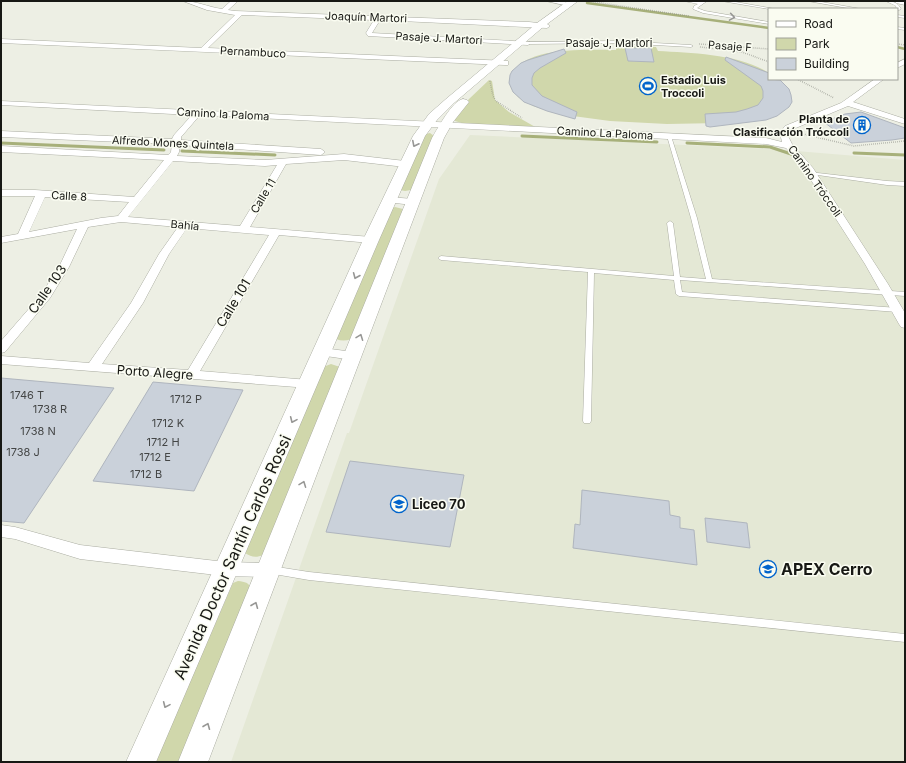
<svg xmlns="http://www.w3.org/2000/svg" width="906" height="763" viewBox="0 0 906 763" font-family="Inter,sans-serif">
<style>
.built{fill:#e4e8d5}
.green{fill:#d0d7ab}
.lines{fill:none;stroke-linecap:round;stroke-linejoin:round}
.stream-far1{stroke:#a7b07a;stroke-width:2.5}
.stream{stroke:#a7b07a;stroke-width:3}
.building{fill:#cad1da;stroke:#afb5be}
.lane-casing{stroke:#abada2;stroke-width:1}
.street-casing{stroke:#abada2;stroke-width:1}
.secondary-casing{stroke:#abada2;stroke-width:1}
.highway-casing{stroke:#abada2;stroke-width:1}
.path{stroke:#8a8c84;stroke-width:1.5;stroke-dasharray:0.5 1.5;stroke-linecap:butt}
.lane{fill:#fff;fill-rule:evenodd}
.street{fill:#fff;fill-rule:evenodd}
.secondary{fill:#fff;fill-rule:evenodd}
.highway{fill:#fff;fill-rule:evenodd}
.oneway{stroke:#979795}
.labels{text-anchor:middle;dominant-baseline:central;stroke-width:3;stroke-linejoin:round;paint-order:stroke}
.far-street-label{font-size:11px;fill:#171814;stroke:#fafcf1}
.far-poi-label{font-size:11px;font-weight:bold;fill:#171814;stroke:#fafcf1;text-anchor:start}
.number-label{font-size:11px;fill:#444646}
.street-label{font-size:13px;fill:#171814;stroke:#fafcf1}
.poi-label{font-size:13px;font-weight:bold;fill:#171814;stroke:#fafcf1;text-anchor:start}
.near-street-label{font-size:16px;fill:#171814;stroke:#fafcf1}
.near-poi-label{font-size:16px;font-weight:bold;fill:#171814;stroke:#fafcf1;text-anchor:start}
</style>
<rect width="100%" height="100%" fill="#edefe4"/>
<path class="built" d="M470,135L772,149L905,160V762H231L347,433H349L439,179Z"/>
<path class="green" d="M616,46L656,47L658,51C692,53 740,54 769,73V79C780,79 784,84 790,93L720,123L667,124L610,121L558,114L533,106L518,97L509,81C517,45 587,50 616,50Z
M489,80L492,81L495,100L509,112L537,128L465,124L455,121V118L469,99Z
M430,133L434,136L411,190L405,191L400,190L415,155L426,134Z
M395,207L403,209L351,339C346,341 341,341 336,339L392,208Z
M331,364L340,367L263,555C256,558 251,557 245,553L323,367Z
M238,581C245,582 249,582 251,589L178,762H155L233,583Z"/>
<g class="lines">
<path class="stream-far1" d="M587,3L769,28
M897,47L905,49"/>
<path class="stream" d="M522,136L657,142
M1,143L164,150
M687,143L770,147L794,155
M182,151L275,155
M854,153L905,155"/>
</g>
<path class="building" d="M625,48H651L654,62L628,61Z
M564,49L566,53L540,68L534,73L532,78V85L542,96L577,112L575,119L547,111L524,102L513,92L509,83L510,75L512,71L521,63L528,60Z
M726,57L769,73V79L780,80L789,89L791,95L792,102L789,107L777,116L766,120L710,127L706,126L705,114L736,112L747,109L758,105L763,98V91L761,86L725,60Z
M861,112L905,128V138L892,140L851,143L824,122L845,114Z
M1,378L114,388L24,523L1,521Z
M153,382L243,390L194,491L93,481Z
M350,461L464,475L450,547L326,532Z
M582,490L669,501L670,515L680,517V528L694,530L697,565L573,548L575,524L580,525Z
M705,518L747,523L750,548L707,542Z"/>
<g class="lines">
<g class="lane-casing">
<path id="lane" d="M684,1L701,2L707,1L697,8L705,11L769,22V24L703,13L693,9L694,6L698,4Z
M722,1H730L775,9H769Z
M808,1H816L861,9H853Z
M886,1C893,1 898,3 901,9L897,11L896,6Z
M897,15L905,16V18L897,17Z
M897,27L905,28V30L897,29Z
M618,41L691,45L693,46L691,47L618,43L528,44L526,43L528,42Z
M667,135L671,136L697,218L712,279L905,292V296L680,280L682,292L898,308L901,310L898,312L679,296L676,294L674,280L594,273L591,421L590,423H584L583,421L588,272L441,260L438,258L441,256L674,276L667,223L670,221L673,223L680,277L706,279L691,218L667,136Z
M809,172L887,181L905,182V186L887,185L811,174L809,173Z
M271,566L309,572L905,634V642L309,580L268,573L267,570L268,567Z"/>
</g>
<g class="street-casing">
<path id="street" d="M183,1C196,1 208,7 222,9L231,1H238L228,10L235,11L529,22L547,24L550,26L547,28L380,20L372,33L530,42L531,43L528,45L368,36L366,33L374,20L242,15L208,48L508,61V65H505L1,43V39L201,48L235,15L207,10Z
M546,1H561L572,4L569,6Z
M905,59V64L897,68V63Z
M875,79H884L853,102L905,119V124L848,106L791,130L788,136L792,144L813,168L888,284L905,313V328L901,327L899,324L865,264L802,166L786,148L766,144L200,115L181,137V140L321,149L325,152L321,155L180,145L179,152L177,156L265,160L344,154L405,161L409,164L405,167L344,160L286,164L250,227L371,237L376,240L371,243L279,235L200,371L309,380L314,381L316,384L314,387L309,388L1,364V356L89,363L131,303L159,254L178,227L121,222L88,227L69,267L50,298L5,352L1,353V341L40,296L59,267L77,229L1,243V237L18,234L35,196H1V190H35L134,197L164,160L1,152V146L168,155L171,152L172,144L1,137V131L172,139L174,135L192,115L1,105V101L766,138L782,142L780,133L785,126L841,103ZM173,161L265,166L277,165L240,226L128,217ZM45,197L129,202L118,216L101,218L29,232ZM187,228L269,235L188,370L102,364L143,303L169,254Z
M389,197L413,199L418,202L413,205L386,202L384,200L386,198Z
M323,348L353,352L357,353L359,356L357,359L353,360L319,355L317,352L319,349Z
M1,525L15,527L80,545L225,562L269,563L275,565L277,570L275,575L269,577L225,576L80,559L15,539L1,537Z"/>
</g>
<g class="secondary-casing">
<path id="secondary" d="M568,1H578L543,27L454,103L437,120L425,136L379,240L156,762H126L363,240L413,136L429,114L446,99L537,23Z
M463,99L467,100L469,102L453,122L444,138L208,762H178L432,138C438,128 452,101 463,99Z"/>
</g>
<g class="highway-casing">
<path id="highway" d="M895,1H905V5L896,3Z"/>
</g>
<path class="path" d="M587,1L689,16
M699,44L769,49
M897,44L905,45
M700,47L742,52L769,62
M797,79L834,98
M490,81L493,96L496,101L522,118
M803,134L854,146L905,141"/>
<use href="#lane" class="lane"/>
<use href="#street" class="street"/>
<use href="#secondary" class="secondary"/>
<use href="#highway" class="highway"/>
</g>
<defs><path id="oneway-chevron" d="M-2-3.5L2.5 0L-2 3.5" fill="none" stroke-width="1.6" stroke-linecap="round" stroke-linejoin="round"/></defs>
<g class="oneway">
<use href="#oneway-chevron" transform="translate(732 17) rotate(9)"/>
<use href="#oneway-chevron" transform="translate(415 144) rotate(117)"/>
<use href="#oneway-chevron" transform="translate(356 276) rotate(113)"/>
<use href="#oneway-chevron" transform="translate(360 337) rotate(-69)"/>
<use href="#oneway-chevron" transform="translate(293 420) rotate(114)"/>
<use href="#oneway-chevron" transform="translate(303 484) rotate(-69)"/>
<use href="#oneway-chevron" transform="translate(255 605) rotate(-68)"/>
<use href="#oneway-chevron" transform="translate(166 705) rotate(114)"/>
<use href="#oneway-chevron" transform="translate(207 726) rotate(-68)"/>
</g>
<defs>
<g id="stadium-ring" transform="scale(0.9)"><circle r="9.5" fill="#fafcf1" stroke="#0064cc" stroke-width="1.5"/><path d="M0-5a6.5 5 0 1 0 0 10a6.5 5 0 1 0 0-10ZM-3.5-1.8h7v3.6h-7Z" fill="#0064cc"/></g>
<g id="building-ring" transform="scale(0.9)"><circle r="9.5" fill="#fafcf1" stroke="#0064cc" stroke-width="1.5"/><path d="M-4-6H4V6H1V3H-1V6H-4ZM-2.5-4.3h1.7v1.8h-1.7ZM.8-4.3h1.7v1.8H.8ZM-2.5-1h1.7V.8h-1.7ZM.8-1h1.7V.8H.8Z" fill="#0064cc"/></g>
<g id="school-ring" transform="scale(0.9)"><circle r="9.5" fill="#fafcf1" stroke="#0064cc" stroke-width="1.5"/><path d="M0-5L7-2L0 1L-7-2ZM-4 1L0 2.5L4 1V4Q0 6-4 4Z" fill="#0064cc"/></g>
<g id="university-ring" transform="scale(0.9)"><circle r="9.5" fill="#fafcf1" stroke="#0064cc" stroke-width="1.5"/><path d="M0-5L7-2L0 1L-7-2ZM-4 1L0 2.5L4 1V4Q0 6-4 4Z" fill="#0064cc"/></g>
</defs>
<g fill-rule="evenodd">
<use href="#stadium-ring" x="648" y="86"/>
<use href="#building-ring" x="862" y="125"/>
<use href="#school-ring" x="399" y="504"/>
<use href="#university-ring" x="768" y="569"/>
</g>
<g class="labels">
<g class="far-street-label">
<text transform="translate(366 17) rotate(2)">Joaquín Martori</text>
<text transform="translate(439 38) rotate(3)">Pasaje J. Martori</text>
<text x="609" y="43">Pasaje J, Martori</text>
<text transform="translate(730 46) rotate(4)">Pasaje F</text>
<text transform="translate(253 52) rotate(3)">Pernambuco</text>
<text transform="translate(223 114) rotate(3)">Camino la Paloma</text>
<text transform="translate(605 133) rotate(3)">Camino La Paloma</text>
<text transform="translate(173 143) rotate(3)">Alfredo Mones Quintela</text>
<text transform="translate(815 181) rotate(55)">Camino Tróccoli</text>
<text transform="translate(69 196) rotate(3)">Calle 8</text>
<text transform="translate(263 196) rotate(-59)">Calle 11</text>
<text transform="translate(185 225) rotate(5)">Bahía</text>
</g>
<g class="far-poi-label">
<text x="661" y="80">Estadio Luis<tspan x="661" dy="13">Troccoli</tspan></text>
<text x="849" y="119" text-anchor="end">Planta de<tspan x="849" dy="13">Clasificación Tróccoli</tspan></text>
</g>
<g class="number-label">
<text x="27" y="395">1746 T</text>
<text x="186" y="399">1712 P</text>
<text x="50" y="409">1738 R</text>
<text x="168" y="423">1712 K</text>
<text x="38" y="431">1738 N</text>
<text x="163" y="442">1712 H</text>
<text x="23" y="452">1738 J</text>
<text x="155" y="457">1712 E</text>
<text x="146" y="474">1712 B</text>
</g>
<g class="street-label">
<text transform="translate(47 289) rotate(-55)">Calle 103</text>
<text transform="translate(233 303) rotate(-59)">Calle 101</text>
<text transform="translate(155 372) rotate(4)">Porto Alegre</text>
</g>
<g class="poi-label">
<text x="412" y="504">Liceo 70</text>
</g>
<g class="near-street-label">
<text transform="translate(232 557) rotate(-66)">Avenida Doctor Santín Carlos Rossi</text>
</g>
<g class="near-poi-label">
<text x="781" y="569">APEX Cerro</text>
</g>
</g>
<rect width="906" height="763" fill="none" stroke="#171814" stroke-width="4"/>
<rect x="768" y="8" width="130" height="72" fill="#fafcf1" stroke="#9fa199"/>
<rect x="776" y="21" width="20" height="6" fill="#ffffff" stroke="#9fa199"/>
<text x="804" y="28" font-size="12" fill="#171814">Road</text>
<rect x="776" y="38" width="20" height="12" fill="#d0d7ab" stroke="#9fa199"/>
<text x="804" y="48" font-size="12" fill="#171814">Park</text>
<rect x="776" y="58" width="20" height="12" fill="#cad1da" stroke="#9fa199"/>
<text x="804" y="68" font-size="12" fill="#171814">Building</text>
</svg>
